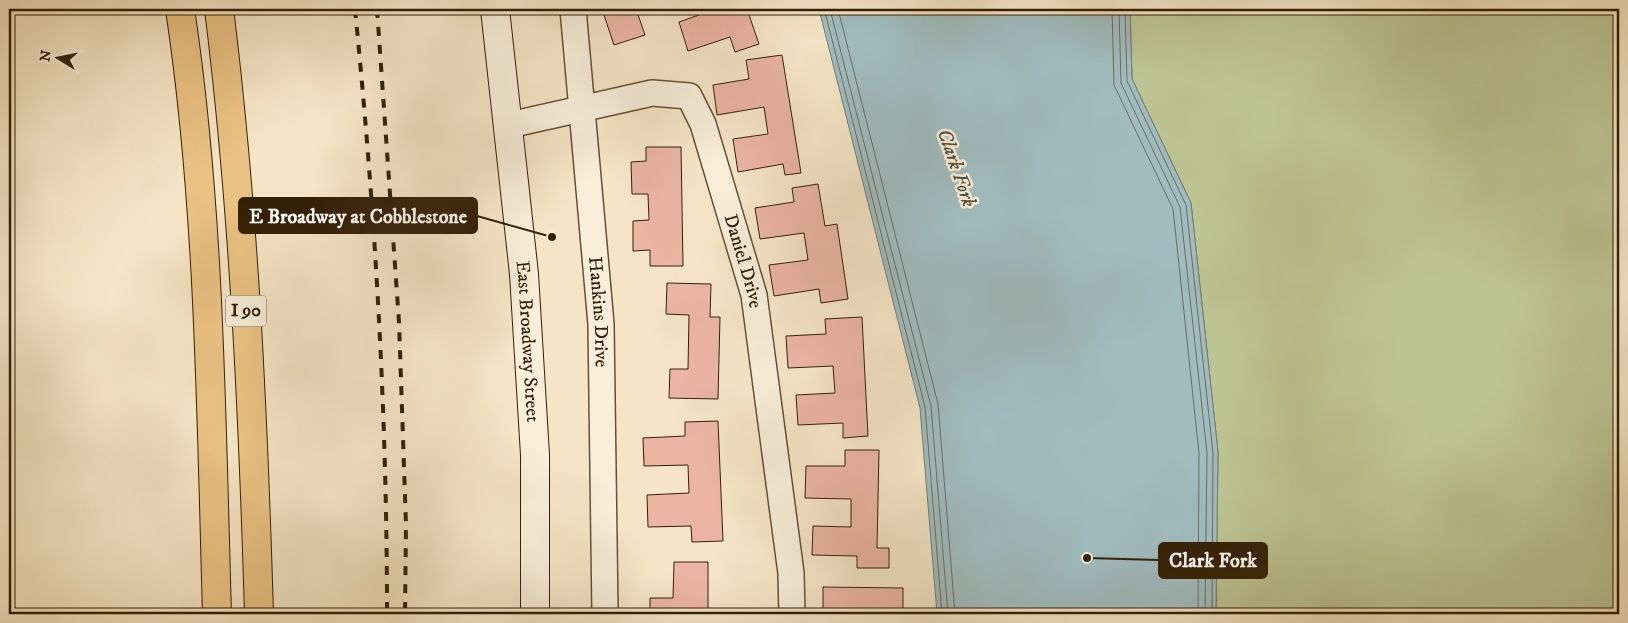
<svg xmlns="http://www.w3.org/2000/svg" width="1628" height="623" viewBox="0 0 1628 623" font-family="'IM FELL DW Pica',serif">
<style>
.green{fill:#bdc494;stroke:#78724d}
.water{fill:#a0bcbf;stroke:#757e75}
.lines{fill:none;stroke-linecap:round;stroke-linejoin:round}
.shore{stroke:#6a6e62;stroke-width:1}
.building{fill:#ebb5a2;stroke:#342006}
.minor-casing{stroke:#645136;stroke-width:28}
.secondary-casing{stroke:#342006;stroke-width:30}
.motorway-casing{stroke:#342006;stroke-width:30}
.minor{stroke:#f8eeda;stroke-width:25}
.secondary{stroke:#f8eeda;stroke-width:28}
.motorway{stroke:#eac283;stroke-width:28}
.rail{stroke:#342006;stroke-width:4;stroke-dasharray:9 9;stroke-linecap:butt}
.labels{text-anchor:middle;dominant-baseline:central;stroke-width:5;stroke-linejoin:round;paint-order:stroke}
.shield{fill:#f8eeda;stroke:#6f5e46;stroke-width:1}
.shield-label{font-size:18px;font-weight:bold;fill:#342006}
.street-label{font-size:19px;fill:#342006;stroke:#f8eeda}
.water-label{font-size:20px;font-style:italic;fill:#544f3e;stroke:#f8eeda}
.leader{fill:none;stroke:#342006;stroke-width:2}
.callout-dot{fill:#342006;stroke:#f8eeda;stroke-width:2}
.callout{fill:#342006;stroke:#342006;stroke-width:2}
.callout-label{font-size:20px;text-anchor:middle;font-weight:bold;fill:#fff}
</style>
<rect width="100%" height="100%" fill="#f5e5c6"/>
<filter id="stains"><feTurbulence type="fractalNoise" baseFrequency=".004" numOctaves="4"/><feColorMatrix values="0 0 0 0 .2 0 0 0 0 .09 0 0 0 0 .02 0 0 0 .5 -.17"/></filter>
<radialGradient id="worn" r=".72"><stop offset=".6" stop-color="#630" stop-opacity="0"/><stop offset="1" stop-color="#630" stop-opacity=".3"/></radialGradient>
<path class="green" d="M1130,9H1619V614H1216L1218,452L1191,203L1132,79Z"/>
<path class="water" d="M817,9H1130L1132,79L1191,203L1218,452L1216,614H937L920,408L821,17Z"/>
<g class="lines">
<path class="shore" d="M823,9L826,16L925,407L942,614
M830,9L931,406L948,614
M838,9L938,404L955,614
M1112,9L1114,85L1173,209L1199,453L1198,614
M1119,9L1121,83L1180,207L1207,453L1205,614
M1125,9L1127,81L1186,205L1213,453L1212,614"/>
</g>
<path class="building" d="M602,9H636L645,35L614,45Z
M713,9H747L759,44L735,52L730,37L688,51L679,22L713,10Z
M782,55L801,173L785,175L783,164L738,172L733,139L768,134L764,107L717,115L713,85L749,79L746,60Z
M646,147H681L683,266H650V250L633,251V221L649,220L648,194H632L631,162L646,161Z
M818,184L825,226L837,224L848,299L821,303L819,289L774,296L769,265L808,260L804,233L760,239L755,208L794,202L792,188Z
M667,283L711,284L710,317H720L718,399L669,398L670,369H688L689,315L666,314Z
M862,317L868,436L843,438V423L798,425L796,395L835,393L833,366L788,368L786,336L826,334L825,319Z
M718,421L723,541L692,542L691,526L648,527L647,495L689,493L688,465L644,466L643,438L685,436V422Z
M845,450H879L877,548H889V568H857V556L812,555L813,526L851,527V499L805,498L806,466H845Z
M674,562H708V614H650V598H673Z
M823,587L903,588V614H823Z"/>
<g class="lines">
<g class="minor-casing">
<g id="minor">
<path id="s1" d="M573,9L601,324L605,614"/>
<path id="s2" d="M509,125L652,93L689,96L703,124L754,295L791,573L792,614"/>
</g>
</g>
<g class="secondary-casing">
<g id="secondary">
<path id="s3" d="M495,9L524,274L535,455V614"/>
</g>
</g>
<g class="motorway-casing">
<path id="motorway" d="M180,9C210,209 211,413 217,614
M219,9C244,210 253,412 259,614"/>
</g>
<use href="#minor" class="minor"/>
<use href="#secondary" class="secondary"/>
<use href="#motorway" class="motorway"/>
<path class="rail" d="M355,9C375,210 387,412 387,614
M377,9L399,322L406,525L405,614"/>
</g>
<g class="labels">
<rect class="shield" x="226" y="295.5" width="40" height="31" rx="4"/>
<g class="shield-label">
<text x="246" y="311">I 90</text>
</g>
<g class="street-label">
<text stroke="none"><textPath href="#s2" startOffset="358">Daniel Drive</textPath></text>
<text stroke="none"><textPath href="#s1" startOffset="304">Hankins Drive</textPath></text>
<text stroke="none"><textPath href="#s3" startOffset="334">East Broadway Street</textPath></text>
</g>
<g class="water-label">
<text transform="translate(956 168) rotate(71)">Clark Fork</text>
</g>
</g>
<path class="leader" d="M552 237L477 216M1087 558L1159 560"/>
<g class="callout-dot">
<circle cx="552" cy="237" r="5"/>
<circle cx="1087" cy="558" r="5"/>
</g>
<g class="callout">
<rect x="239" y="198" width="238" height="35" rx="5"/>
<rect x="1159" y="543" width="108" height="35" rx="5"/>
</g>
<g class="callout-label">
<text x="358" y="223">E Broadway at Cobblestone</text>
<text x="1213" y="567">Clark Fork</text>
</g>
<rect width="1628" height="623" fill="none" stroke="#f5e5c6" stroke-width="30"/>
<rect x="10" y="10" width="1608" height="603" fill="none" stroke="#342006" stroke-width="2.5"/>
<rect x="15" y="15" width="1598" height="593" fill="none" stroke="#342006"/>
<g transform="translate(58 58) rotate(280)" stroke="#f8eeda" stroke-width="4" paint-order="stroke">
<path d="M0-4L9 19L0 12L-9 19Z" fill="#342006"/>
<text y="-8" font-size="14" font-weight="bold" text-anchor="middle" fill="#342006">N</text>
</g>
<rect width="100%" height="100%" filter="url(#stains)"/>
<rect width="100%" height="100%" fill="url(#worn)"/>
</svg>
